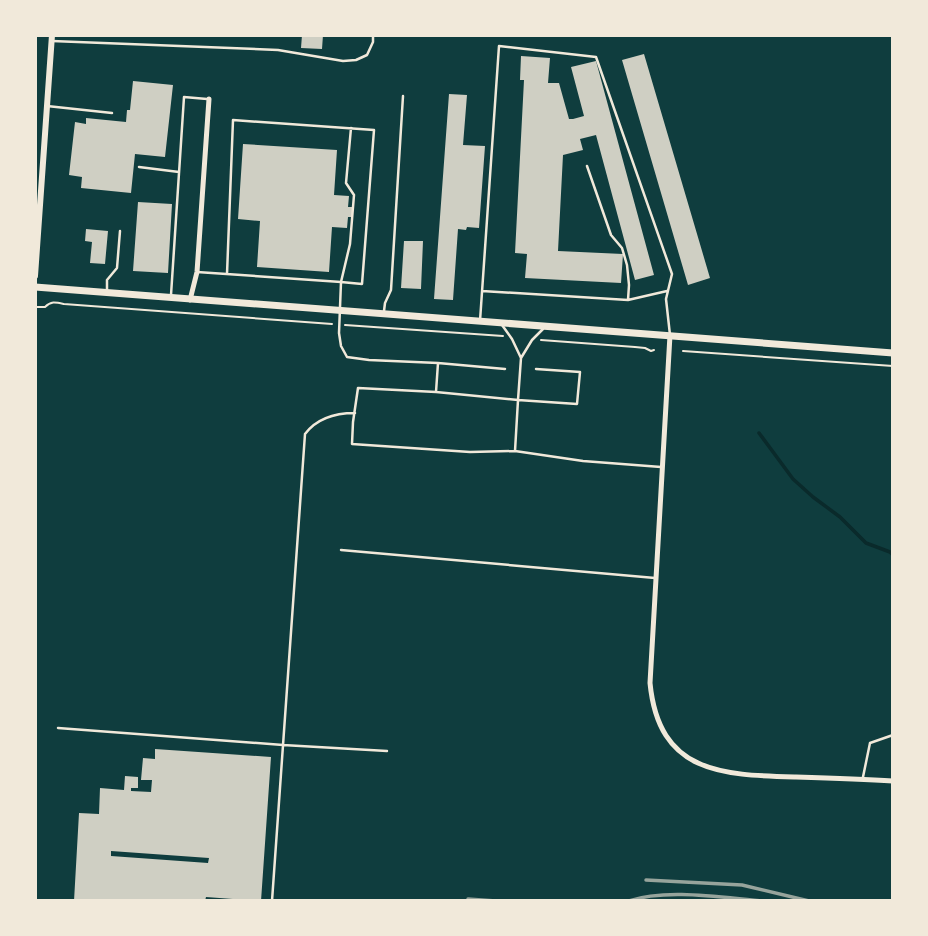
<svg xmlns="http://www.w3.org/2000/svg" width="928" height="936" viewBox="0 0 928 936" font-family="Commissioner,sans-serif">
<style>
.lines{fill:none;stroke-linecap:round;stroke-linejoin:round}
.stream{stroke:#0a2a2b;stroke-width:3.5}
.building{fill:#cfcfc3;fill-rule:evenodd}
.path{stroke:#f1e9da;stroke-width:2}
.service{stroke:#f1e9da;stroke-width:2.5}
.minor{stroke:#f1e9da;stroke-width:5}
.tertiary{stroke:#f1e9da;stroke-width:6}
.secondary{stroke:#f1e9da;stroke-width:7}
.rail{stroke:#97a49c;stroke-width:3.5}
</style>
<rect width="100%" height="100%" fill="#0f3d3e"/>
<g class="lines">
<path class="stream" d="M759,433L793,479L813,497L840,517L866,543L890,552L893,555"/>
</g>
<path class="building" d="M302,35H323L322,49L301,48Z
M644,54L710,278L688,285L622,60Z
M521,56L550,58L548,83H559L569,119H573L584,116L571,67L596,61L654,275L635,280L596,135L580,139L583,150L563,155L558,251L623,254L621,283L525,278L527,254L515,253L524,80H520Z
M133,81L173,85L165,157L135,154L131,193L81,188L82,177L69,175L75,122L86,124V118L126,122L127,110H130Z
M449,94L467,95L463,145L485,146L479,228L467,227L466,230L458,229L453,300L434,299Z
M243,144L337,150L334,195L349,196L348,207H353L352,217H348L347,228L332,227L329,272L257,267L260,221L238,219Z
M138,202L172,204L168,273L133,271Z
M86,229L108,231L105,264L90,263L92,242L85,241Z
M404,241H423L421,289L401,288Z
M155,749L271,757L261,901L206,897L205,901H74L79,813L99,814L100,788L124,790L125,776L138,777V788H131V791L151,792L152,780H141L143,758L155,759ZM111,851L209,858L208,863L111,856Z"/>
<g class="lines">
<path class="path" d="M35,307H45C51,301 55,302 64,304L332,324
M345,325L503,336
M541,340L635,347L645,348L651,351L654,350
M683,351L893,366"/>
<path class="service" d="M52,41L278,50L343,61L356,60L367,55L373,42V35
M47,106L112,113
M587,166L611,235L622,248L627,265L629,285L628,300
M139,167L179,172
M197,272L341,282L339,333L341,346L347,357L369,360L438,363L436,392L518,400L521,358L532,340L543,329
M227,274L233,120L374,130L362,284L341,282L350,244L354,195L346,183L351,128
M107,290V280L117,268L120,231
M482,291L628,300L667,291
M171,295L184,97L207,99
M384,311L385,303L391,290L403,96
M480,321L499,46L596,57L672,274L666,299L670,335
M502,325L512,339L521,358
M438,363L505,369
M536,369L580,372L577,404L518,400L515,451L583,461L661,467
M436,392L358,388L353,422L352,444L470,452L515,451
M341,550L655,578
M58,728L283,745L387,751
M863,777L870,743L893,735
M272,901L305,434C317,418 336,413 355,413"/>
<path class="minor" d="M190,300L197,272L209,99
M670,335L650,683C659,774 722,775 796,777C829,778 861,779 893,781"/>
<path class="tertiary" d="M35,276L52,35"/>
<path class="secondary" d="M35,287L893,353"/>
<path class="rail" d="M646,880L742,885L809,901
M468,899L496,901
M629,901C666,888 725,898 764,901"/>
</g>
<rect width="928" height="936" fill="none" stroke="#f1e9da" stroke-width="74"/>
</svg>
